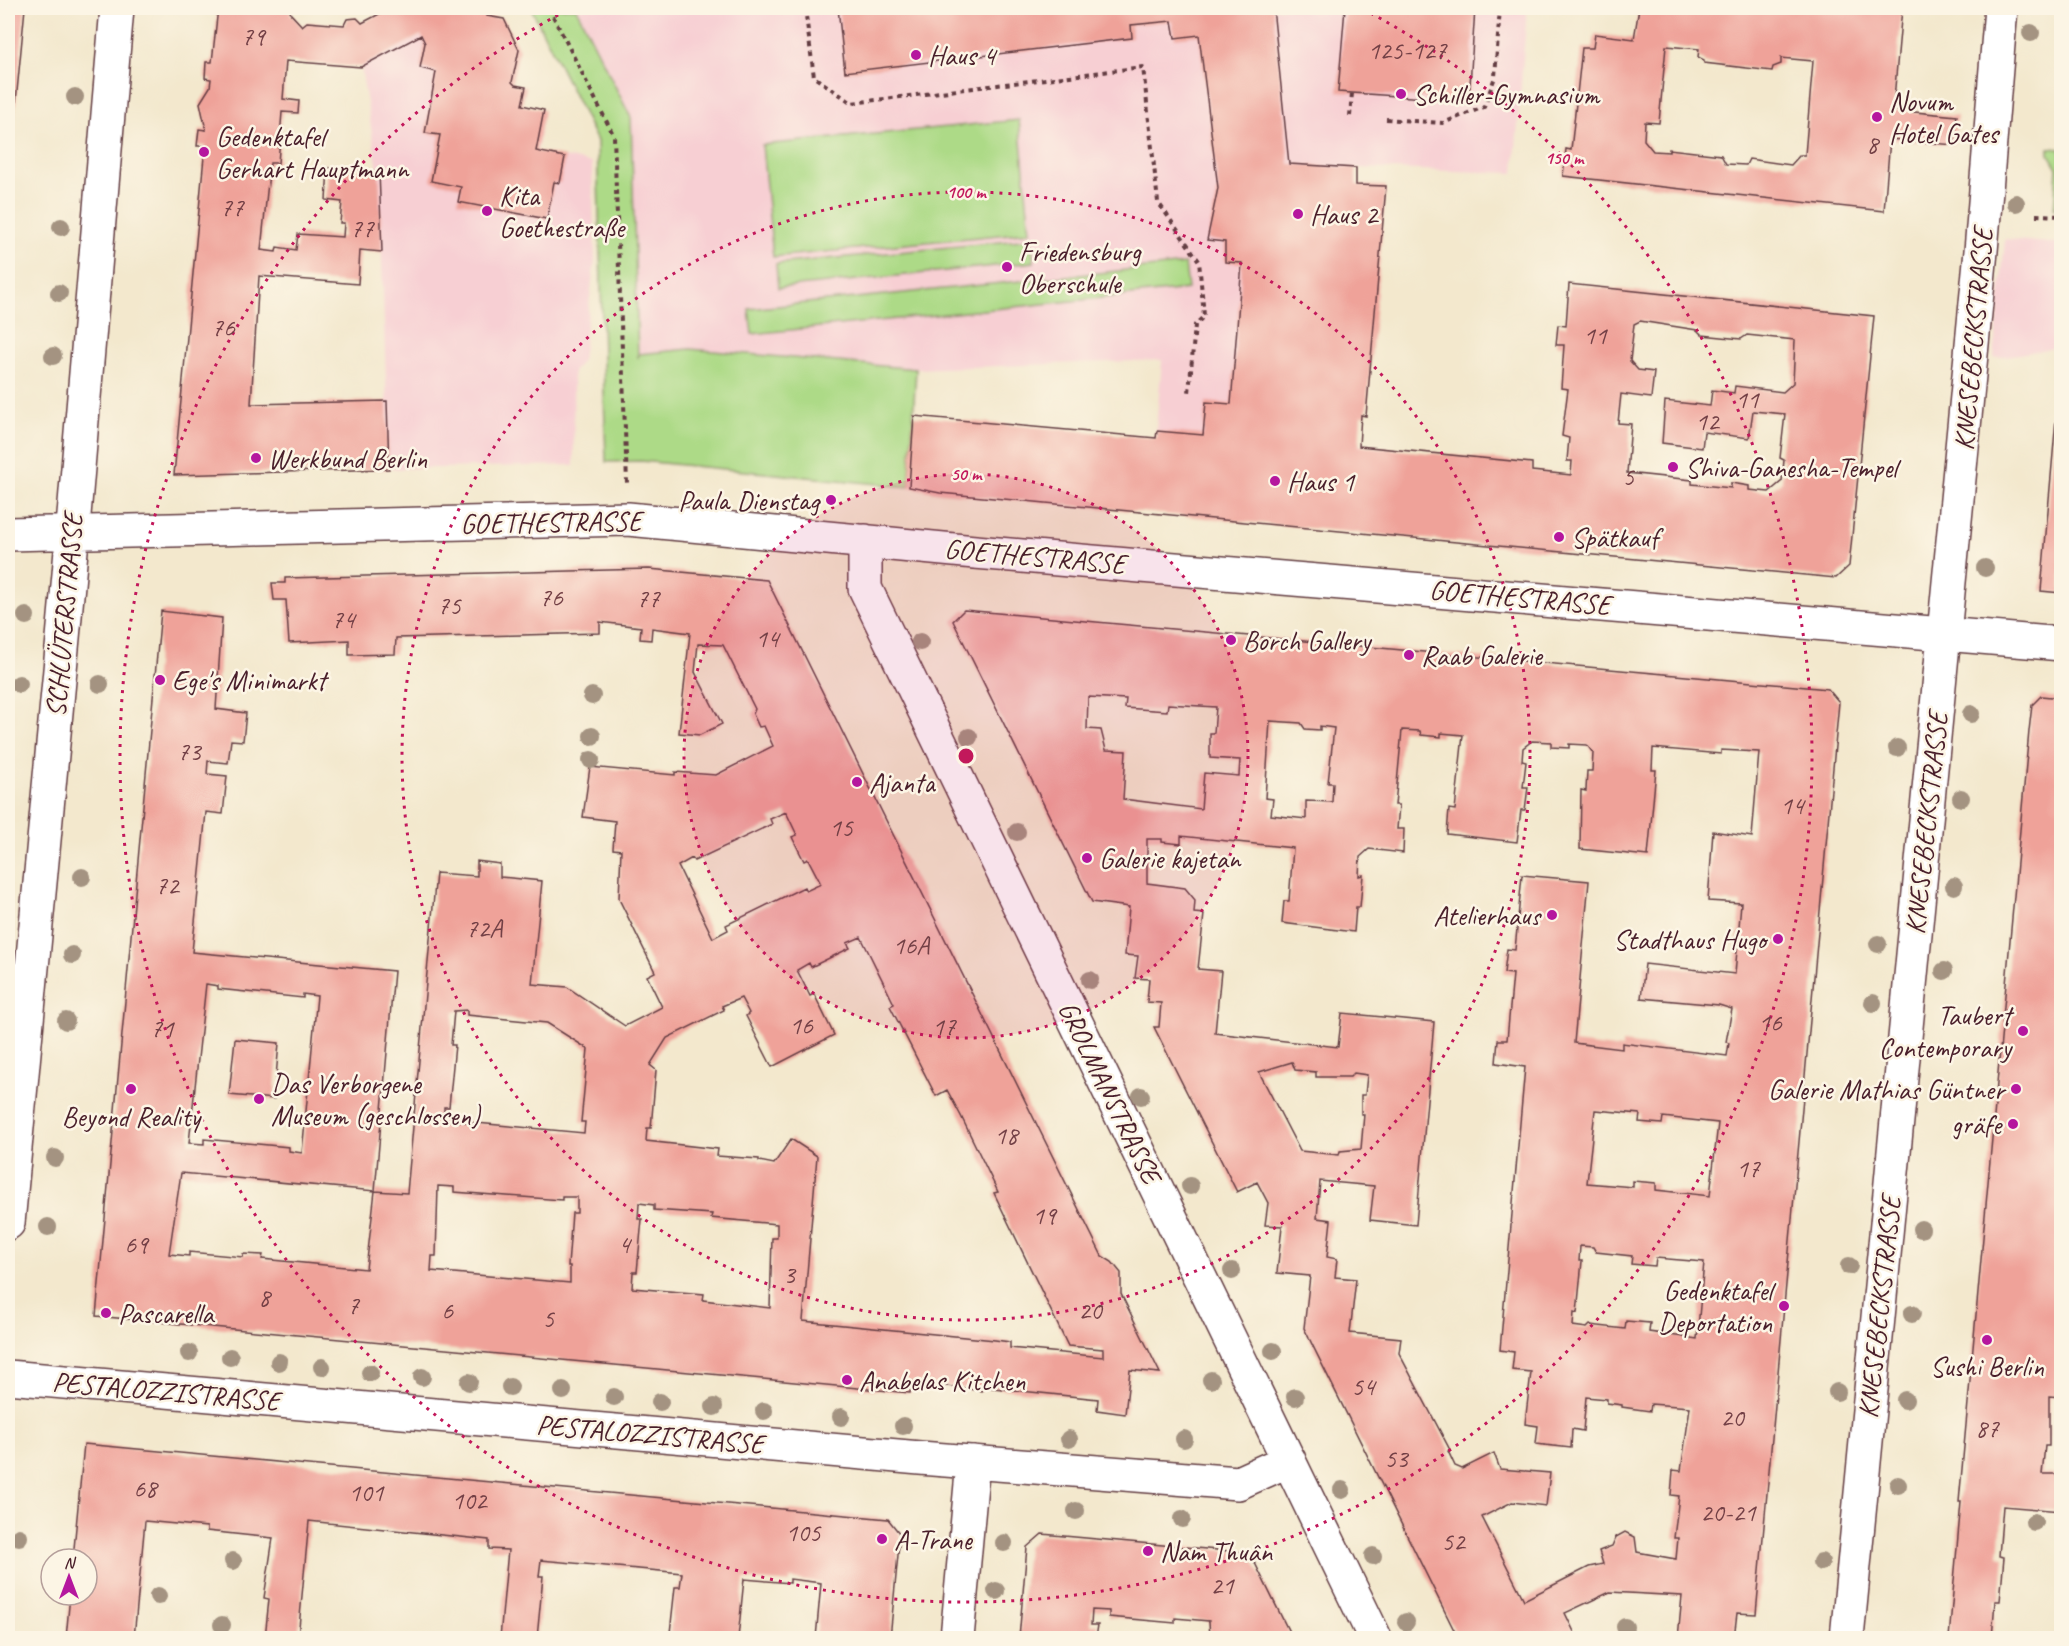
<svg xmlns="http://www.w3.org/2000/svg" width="2069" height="1646" viewBox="0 0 2069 1646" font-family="Caveat,sans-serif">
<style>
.built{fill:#f7cfd3}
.green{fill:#adda87;stroke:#7c7c59;stroke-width:1.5}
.building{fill:#efa299;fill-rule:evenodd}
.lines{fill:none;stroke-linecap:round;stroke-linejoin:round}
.minor-casing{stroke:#633d43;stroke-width:36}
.path{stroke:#633d43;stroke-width:4;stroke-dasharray:4.5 4.5;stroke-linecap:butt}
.minor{stroke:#fff;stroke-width:33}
.tree{fill:#a49381}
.ring{fill:none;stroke:#c2185b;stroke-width:3;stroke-dasharray:3 6}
.poi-dot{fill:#b5179e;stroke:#fcf5e5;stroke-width:2}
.labels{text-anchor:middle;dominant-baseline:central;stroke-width:5;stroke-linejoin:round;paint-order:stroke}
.number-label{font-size:26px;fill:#734046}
.poi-label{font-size:28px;fill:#4a1f2b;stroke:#fcf5e5;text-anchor:start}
.street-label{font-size:28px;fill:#4a1f2b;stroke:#fcf5e5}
.centre{fill:#c2185b;stroke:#fcf5e5;stroke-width:3}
.ring-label{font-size:18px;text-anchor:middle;font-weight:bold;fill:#c2185b;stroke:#fcf5e5;stroke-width:5;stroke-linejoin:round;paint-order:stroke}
</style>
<rect width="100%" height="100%" fill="#fcf5e5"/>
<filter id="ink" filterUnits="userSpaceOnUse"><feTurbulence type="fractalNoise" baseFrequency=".0167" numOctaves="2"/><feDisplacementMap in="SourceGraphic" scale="12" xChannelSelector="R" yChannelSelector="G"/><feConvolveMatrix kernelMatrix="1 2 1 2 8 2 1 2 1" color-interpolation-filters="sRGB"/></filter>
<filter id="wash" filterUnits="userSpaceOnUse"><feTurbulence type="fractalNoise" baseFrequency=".008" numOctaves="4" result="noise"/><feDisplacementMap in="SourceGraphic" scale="24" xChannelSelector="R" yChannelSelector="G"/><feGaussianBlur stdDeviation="1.35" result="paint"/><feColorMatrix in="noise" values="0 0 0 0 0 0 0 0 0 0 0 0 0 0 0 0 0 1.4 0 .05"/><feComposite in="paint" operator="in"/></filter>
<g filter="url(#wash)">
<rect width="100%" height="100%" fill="#f3e8cd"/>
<path class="built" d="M474,8H483L487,16L504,19L519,50L512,82L515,85L526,87L522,105L544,110L537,151L592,163L595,259L582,360L573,372L574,465L389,469L379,176L361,67Z
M576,8H1527L1514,173L1356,168L1357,185L1386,186L1366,416L1361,415L1359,445L1401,450L1149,512L1162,360L916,369L690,349L639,354L631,118Z
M2005,239L2061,244V347L1994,358Z"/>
<path class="green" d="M531,8H576L631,118L638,358L639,354L690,349L916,369L909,487L641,461L606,462L597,141Z
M1019,120L1030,232L773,257L762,145Z
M2049,148L2061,149V210L2054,209L2057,168L2049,154Z
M1031,239L1034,262L778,288L776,264Z
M1185,264L1188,289L752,334L749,309Z"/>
<g id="blocks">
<path class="building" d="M8,8H25L9,175H8Z
M218,8H292L290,13L302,26L307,22L344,25L347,19L357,18L362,23L383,12L391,14L393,8H483L487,16L504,19L519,50L512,82L515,85L526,87L522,105L544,110L536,151L565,157L560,183L554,182L547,219L458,202L461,187L431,181L440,135L425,133L436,72L420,68L425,43L421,35L361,67L286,61L283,99L299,101L298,113L282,112L278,163H270L261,250L276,252L277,247L296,250L298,234L343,237L344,223H340L342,202L326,200L328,168L379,171L382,252L360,250L358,284L259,276L251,404L387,401L389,469L174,475L205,146H197L199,129L206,130L200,103L210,87L211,79L205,78L206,62H212Z
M838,8H1273L1289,164L1356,168V185L1386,186L1366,416L1361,415L1359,446L1532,463V471L1571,475L1572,461H1567L1569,438L1562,436L1568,389L1561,388L1564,345H1556L1558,325L1566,326L1569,284L1874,316L1849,566L1836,578L940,493L909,487L914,416L1156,438L1157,431L1203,435L1206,402L1231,404L1242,263L1225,262V242L1207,240L1218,188L1199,35L1175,38L1172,21L1131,25L1132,38L845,72ZM1640,321L1697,330L1702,335L1741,339L1747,335L1795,340L1793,383L1783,392L1735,386L1734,393L1712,390L1710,406L1665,401L1662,443L1702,448L1704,432L1749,438L1753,411L1785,414L1780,458L1784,460L1782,481L1769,492L1749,490V486L1731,483V488L1692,484V480L1627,473L1631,424L1618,423L1621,394L1651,398L1654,372L1638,370L1630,361L1634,324Z
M1345,8H1475L1469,101L1338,92Z
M1639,8H1902L1893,110L1957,116L1954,145L1890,139L1884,211L1563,176L1566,149L1571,150L1582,48H1593L1595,34L1634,39ZM1666,46L1699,49L1698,57L1704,60V63L1772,71L1773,67L1781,64V58L1813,61L1805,155H1800L1791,165L1749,159L1746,165L1726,164L1721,155L1669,149V152L1653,151L1644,140L1645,122L1659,123Z
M2060,373H2061V593L2041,591Z
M649,569L767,580L1102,1256L1112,1262L1121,1273V1294L1160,1373L1130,1370L1125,1414L1097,1410L1098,1399L993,1388L982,1387V1391L911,1381L910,1393L96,1316L161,611L222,618L216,709L246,713L243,741L231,740L228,763L208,761L207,774L227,776L223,814L206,812L192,952L394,971L375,1191L181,1173L169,1254L189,1256V1252L243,1257V1254L263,1255L262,1259L366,1269L375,1191L407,1193L436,873L477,876V861L500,864V877L542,881L532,984L567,987L625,1026L662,1007L647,976L655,972L619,899L621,850L613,849L615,821L583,817L590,767L675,775V772L716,775L773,746L764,726L759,727L753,714L755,709L723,645L698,644L695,672L722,724L700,735L679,733L690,633L652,628L651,640L640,639L641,627L600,622V633L396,638L395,654L349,655V640L289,643L286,600H274L272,583H285V578ZM786,812L797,835L792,837L804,861L808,859L821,884L806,891L804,887L726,925L728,930L713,938L678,866L692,858L694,861L772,824L770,819ZM861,937L894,1004L890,1006L936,1096L947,1090L961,1116L998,1192L994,1193L1068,1346L1103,1349V1357L1010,1348V1342L995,1340L803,1321L817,1156L791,1139L774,1164L759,1161V1159L717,1156L718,1149L646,1141L647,1128H651L656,1070L650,1065L667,1038L724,1010L722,1006L741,998L749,1013L746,1016L772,1067L834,1035L814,994L810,996L797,970L809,963L811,967L850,948L847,943ZM206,984L218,986V989L303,998V994L317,996L302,1153L289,1151V1147L204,1139V1144L189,1143ZM467,1010V1015L547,1023L588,1049L581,1122H585L584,1133L444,1120V1107H449L455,1045H451L454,1011ZM438,1186L454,1187V1192L562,1200V1197H577V1213H572L568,1266H570V1283L431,1271L432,1256H436ZM639,1203L654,1205V1210L712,1214L711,1218L777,1224V1238H772L770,1308L703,1300L704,1294L632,1288L633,1272H637L642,1219H638Z
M964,610L1828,689L1839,702L1756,1614L1737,1613L1734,1638H1678L1682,1596L1610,1592L1565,1613L1577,1638H1458L1304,1328L1310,1276L1277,1273L1282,1226L1265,1225L1268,1203L1257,1182L1237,1192L1154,1027H1159L1161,1003L1147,1002L1149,979L1135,978L1138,956L1125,955L1129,907L1092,902L953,621ZM1088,697L1126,699L1125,708L1167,711L1168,704L1216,707L1214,733H1210V758L1240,760L1239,776L1204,773L1201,809L1123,799L1126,751L1106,750L1101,730L1087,729ZM1270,721L1301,723L1305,729L1320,730V726L1334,728L1328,783H1333L1332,802L1306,801V819L1271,815L1273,799L1265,798ZM1402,730L1420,731L1421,735L1441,737V733L1463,735L1455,810L1449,809L1447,834L1517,842L1521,810H1525L1528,787H1523L1526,762L1522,761L1523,748L1532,741L1551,742V747L1569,748V744L1587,745L1593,753L1592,771H1587L1586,791L1581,790L1580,849L1648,856L1656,770H1652L1653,748L1721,754V750L1759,752L1752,837L1713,831L1708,901L1741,903L1735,974L1645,964L1641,998L1719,1005L1732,1009L1726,1042L1729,1043L1727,1056L1622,1043V1049L1574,1043L1589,881L1522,875L1515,950L1507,949L1504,973L1513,974L1507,1040H1498L1496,1063L1525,1067L1500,1350L1514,1352L1512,1370L1531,1372L1525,1424L1538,1426L1536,1444L1571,1448L1572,1429L1583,1431L1586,1397L1607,1399V1403L1622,1405V1407L1650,1411L1651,1404L1690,1407L1681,1471L1673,1470L1671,1495L1679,1496L1674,1538H1678L1676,1559L1637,1552L1635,1537L1625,1532L1616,1537L1612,1546L1599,1551L1603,1564L1589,1567L1524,1600L1482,1517L1512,1502L1546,1506L1550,1473L1500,1469L1494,1453L1462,1469L1455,1466L1448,1451L1450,1450L1399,1353L1401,1338L1350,1333L1356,1279L1335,1277L1337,1259L1327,1257L1331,1220L1317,1218L1320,1181L1374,1186L1370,1220L1416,1225L1434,1022L1342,1013L1338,1047L1215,1033L1221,971L1198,969L1204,914L1194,913L1195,900L1185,888L1147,883V839H1162V842L1181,844V836L1293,848L1289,901H1284L1282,923L1354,932L1356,907H1360L1363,875L1359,876L1360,857L1369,849L1403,853L1404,829H1397L1399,805H1395ZM1292,1062L1295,1070L1316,1072V1077H1350L1354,1073L1367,1075L1365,1095H1361V1114H1364L1361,1149L1340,1151L1339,1155L1300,1151L1259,1072ZM1595,1110L1640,1114L1639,1122L1662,1124L1663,1117L1718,1123L1710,1196L1656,1190V1183L1633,1181V1187L1587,1183ZM1580,1246L1593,1247L1596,1252L1632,1256L1631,1264L1655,1266L1656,1258L1704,1262L1697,1339L1649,1332L1650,1323L1626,1321L1625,1329L1590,1325L1587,1328L1573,1326L1574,1312L1577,1313L1582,1261H1579Z
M2041,696L2061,698V1296L2059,1297L2057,1326L2061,1327V1397L2049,1396V1446H2045L2042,1474H2061V1511L2003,1506L1999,1556L2004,1557L2000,1601H1995L1992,1638H1949L1961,1502H1959L2029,731L2032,705Z
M235,1039L279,1043L274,1099L229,1095Z
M84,1444L888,1519L900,1534L890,1638H816L821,1583L790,1579V1583L744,1579L738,1638H675L676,1634L670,1633L675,1587H680L682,1573L541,1560L539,1576H543L537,1638H500L508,1550L489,1549V1540L309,1521L298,1638H265L269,1599L264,1598L273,1538L207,1531V1527L145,1521L134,1638H66L70,1595H87V1559H73Z
M1042,1534L1250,1553L1292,1638H1210L1209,1621L1175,1618V1623L1109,1617V1611L1092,1610L1091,1625H1098L1096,1638H1019L1027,1547Z"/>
</g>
</g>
<g filter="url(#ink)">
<use href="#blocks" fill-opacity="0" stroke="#633d43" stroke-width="1.5"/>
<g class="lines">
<g class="minor-casing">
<path id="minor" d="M8,534L628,519L975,552L2062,644
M865,541V588L1375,1638
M8,1223L69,574L117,8
M8,1377L920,1458L1238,1483L1289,1460
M957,1638L973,1462
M1847,1638L1981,251L2001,8"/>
</g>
<path class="path" d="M549,8L614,136L627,483
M805,8L814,77L852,103L1143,67L1158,202L1199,261L1204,316L1195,325L1189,393
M1350,116L1352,93
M1386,119L1443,123L1484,107L1495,77L1500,8
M2036,215L2062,216"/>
<use href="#minor" class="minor"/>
</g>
<g class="tree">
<circle cx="2031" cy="33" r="9"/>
<circle cx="75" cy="97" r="9"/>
<circle cx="2016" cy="203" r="9"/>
<circle cx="61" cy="227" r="9"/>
<circle cx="59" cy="293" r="9"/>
<circle cx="53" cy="356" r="9"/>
<circle cx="1985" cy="568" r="9"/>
<circle cx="26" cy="616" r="9"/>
<circle cx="920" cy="642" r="9"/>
<circle cx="19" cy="684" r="9"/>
<circle cx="100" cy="684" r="9"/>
<circle cx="592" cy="696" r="9"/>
<circle cx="1971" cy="714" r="9"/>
<circle cx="592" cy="736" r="9"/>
<circle cx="969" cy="737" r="9"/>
<circle cx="1897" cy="748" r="9"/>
<circle cx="591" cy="760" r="9"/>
<circle cx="1961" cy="798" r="9"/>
<circle cx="1017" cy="832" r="9"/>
<circle cx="82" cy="877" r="9"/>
<circle cx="1954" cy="886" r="9"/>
<circle cx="1878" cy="944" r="9"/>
<circle cx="72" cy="955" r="9"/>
<circle cx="1944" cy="971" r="9"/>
<circle cx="1090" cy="980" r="9"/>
<circle cx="1873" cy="1003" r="9"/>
<circle cx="66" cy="1021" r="9"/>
<circle cx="1141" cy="1096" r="9"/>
<circle cx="55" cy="1158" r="9"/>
<circle cx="1190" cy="1186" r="9"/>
<circle cx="48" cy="1227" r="9"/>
<circle cx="1921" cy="1229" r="9"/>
<circle cx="1849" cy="1266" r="9"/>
<circle cx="1232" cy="1271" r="9"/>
<circle cx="1912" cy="1314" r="9"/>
<circle cx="1273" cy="1351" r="9"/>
<circle cx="189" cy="1353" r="9"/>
<circle cx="230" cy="1357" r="9"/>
<circle cx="279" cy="1362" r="9"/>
<circle cx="322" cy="1367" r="9"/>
<circle cx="370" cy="1373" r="9"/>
<circle cx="422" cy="1377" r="9"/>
<circle cx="1211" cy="1380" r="9"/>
<circle cx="469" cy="1382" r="9"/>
<circle cx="510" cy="1387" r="9"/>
<circle cx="563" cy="1391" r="9"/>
<circle cx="1837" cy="1392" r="9"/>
<circle cx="614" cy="1397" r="9"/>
<circle cx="1295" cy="1397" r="9"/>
<circle cx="1905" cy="1400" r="9"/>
<circle cx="660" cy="1402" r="9"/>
<circle cx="714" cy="1407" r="9"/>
<circle cx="764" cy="1411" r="9"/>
<circle cx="841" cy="1417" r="9"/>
<circle cx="903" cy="1426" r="9"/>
<circle cx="1069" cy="1439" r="9"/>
<circle cx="1184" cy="1439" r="9"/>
<circle cx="1898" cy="1485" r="9"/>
<circle cx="1342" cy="1490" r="9"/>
<circle cx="1076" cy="1511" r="9"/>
<circle cx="1182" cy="1519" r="9"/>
<circle cx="2034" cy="1522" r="9"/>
<circle cx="19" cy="1537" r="9"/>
<circle cx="1004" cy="1543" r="9"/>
<circle cx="1373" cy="1556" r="9"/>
<circle cx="233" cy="1561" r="9"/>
<circle cx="1821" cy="1562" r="9"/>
<circle cx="996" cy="1591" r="9"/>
<circle cx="158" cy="1596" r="9"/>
<circle cx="1406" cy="1622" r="9"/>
<circle cx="222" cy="1625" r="9"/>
<circle cx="1625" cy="1627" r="9"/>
</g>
</g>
<circle cx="966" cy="756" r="282" fill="#c2185b" fill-opacity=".12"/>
<g class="ring">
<circle cx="966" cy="756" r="282"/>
<circle cx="966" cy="756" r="564"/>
<path d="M1363 9A846 846 0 1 1 569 9"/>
</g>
<g class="poi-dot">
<circle cx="916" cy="55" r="6"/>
<circle cx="1401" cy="94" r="6"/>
<circle cx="1877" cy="117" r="6"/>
<circle cx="204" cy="152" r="6"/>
<circle cx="487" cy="211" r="6"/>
<circle cx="1298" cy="214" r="6"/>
<circle cx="1007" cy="267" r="6"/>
<circle cx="256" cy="458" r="6"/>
<circle cx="1673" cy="467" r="6"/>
<circle cx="1275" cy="481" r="6"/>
<circle cx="831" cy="500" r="6"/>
<circle cx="1559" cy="537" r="6"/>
<circle cx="1231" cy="640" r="6"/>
<circle cx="1409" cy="655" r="6"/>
<circle cx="160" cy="680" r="6"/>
<circle cx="857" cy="782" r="6"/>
<circle cx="1087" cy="858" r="6"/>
<circle cx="1552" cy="915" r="6"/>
<circle cx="1778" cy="939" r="6"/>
<circle cx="2023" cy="1031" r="6"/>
<circle cx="131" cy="1089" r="6"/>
<circle cx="2016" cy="1089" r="6"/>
<circle cx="259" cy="1099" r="6"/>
<circle cx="2013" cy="1124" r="6"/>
<circle cx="1784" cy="1306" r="6"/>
<circle cx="106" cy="1313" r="6"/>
<circle cx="1987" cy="1340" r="6"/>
<circle cx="847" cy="1380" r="6"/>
<circle cx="882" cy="1539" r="6"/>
<circle cx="1148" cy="1551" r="6"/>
</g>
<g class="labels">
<g class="number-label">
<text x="253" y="36">79</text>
<text x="1407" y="50">125-127</text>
<text x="1872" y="144">8</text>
<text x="232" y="207">77</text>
<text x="362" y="228">77</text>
<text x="223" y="327">76</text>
<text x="1595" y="335">11</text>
<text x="1747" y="399">11</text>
<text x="1707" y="421">12</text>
<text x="1628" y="476">5</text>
<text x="551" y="597">76</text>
<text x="648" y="598">77</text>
<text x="449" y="605">75</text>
<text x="343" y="619">74</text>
<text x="767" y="638">14</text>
<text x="189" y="751">73</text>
<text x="1792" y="805">14</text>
<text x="841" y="827">15</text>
<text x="167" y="885">72</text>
<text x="484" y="928">72A</text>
<text x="911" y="945">16A</text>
<text x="1770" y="1022">16</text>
<text x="801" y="1025">16</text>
<text x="944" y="1026">17</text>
<text x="162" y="1028">71</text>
<text x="1006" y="1135">18</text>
<text x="1748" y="1168">17</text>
<text x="1044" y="1215">19</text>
<text x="136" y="1244">69</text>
<text x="624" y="1244">4</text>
<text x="789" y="1274">3</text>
<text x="264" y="1297">8</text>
<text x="353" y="1305">7</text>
<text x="447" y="1310">6</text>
<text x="1090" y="1310">20</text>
<text x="548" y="1318">5</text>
<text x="1363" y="1386">54</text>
<text x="1732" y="1417">20</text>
<text x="1987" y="1428">87</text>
<text x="1396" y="1458">53</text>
<text x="145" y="1488">68</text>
<text x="366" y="1492">101</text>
<text x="469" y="1500">102</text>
<text x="1728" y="1512">20-21</text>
<text x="803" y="1532">105</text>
<text x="1453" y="1541">52</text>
<text x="1222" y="1585">21</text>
</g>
<g class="poi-label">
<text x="928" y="55">Haus 4</text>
<text x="1413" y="94">Schiller-Gymnasium</text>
<text x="1889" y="101">Novum<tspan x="1889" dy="32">Hotel Gates</tspan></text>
<text x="216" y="136">Gedenktafel<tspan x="216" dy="32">Gerhart Hauptmann</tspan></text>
<text x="499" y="195">Kita<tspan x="499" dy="32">Goethestraße</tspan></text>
<text x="1310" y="214">Haus 2</text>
<text x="1019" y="251">Friedensburg<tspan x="1019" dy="32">Oberschule</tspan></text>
<text x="268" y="458">Werkbund Berlin</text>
<text x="1685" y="467">Shiva-Ganesha-Tempel</text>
<text x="1287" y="481">Haus 1</text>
<text x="819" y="500" text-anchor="end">Paula Dienstag</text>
<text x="1571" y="537">Spätkauf</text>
<text x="1243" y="640">Borch Gallery</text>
<text x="1421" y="655">Raab Galerie</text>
<text x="172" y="680">Ege's Minimarkt</text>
<text x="869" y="782">Ajanta</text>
<text x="1099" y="858">Galerie kajetan</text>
<text x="1540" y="915" text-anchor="end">Atelierhaus</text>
<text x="1766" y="939" text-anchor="end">Stadthaus Hugo</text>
<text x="2011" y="1015" text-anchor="end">Taubert<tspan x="2011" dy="32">Contemporary</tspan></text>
<text x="271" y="1083">Das Verborgene<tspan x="271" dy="32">Museum (geschlossen)</tspan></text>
<text x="2004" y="1089" text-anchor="end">Galerie Mathias Güntner</text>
<text x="131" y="1116" text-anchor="middle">Beyond Reality</text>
<text x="2001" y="1124" text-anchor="end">gräfe</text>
<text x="1772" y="1290" text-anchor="end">Gedenktafel<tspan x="1772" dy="32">Deportation</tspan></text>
<text x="118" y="1313">Pascarella</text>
<text x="1987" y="1366" text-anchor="middle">Sushi Berlin</text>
<text x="859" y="1380">Anabelas Kitchen</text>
<text x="894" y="1539">A-Trane</text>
<text x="1160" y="1551">Nam Thuân</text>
</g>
<g class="street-label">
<text transform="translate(1973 339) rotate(-85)">KNESEBECKSTRASSE</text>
<text transform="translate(551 522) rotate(-1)">GOETHESTRASSE</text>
<text transform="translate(1035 556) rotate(5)">GOETHESTRASSE</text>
<text transform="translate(1520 597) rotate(5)">GOETHESTRASSE</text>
<text transform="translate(64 615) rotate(-85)">SCHLÜTERSTRASSE</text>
<text transform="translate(1926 823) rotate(-84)">KNESEBECKSTRASSE</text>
<text transform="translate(1110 1092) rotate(64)">GROLMANSTRASSE</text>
<text transform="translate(1879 1307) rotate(-84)">KNESEBECKSTRASSE</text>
<text transform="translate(166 1391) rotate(5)">PESTALOZZISTRASSE</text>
<text transform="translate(650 1434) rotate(5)">PESTALOZZISTRASSE</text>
</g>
</g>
<circle cx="966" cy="756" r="9" class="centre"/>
<g class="ring-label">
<text x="1564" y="164">150 m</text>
<text x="966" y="198">100 m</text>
<text x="966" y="480">50 m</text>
</g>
<rect width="2069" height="1646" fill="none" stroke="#fcf5e5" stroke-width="30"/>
<g transform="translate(69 1577)"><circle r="28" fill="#fcf5e5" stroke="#b59f9b" stroke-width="1.5"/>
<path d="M0-4.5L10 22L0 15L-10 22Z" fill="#b5179e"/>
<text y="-9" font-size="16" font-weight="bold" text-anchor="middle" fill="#4a1f2b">N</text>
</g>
</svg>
